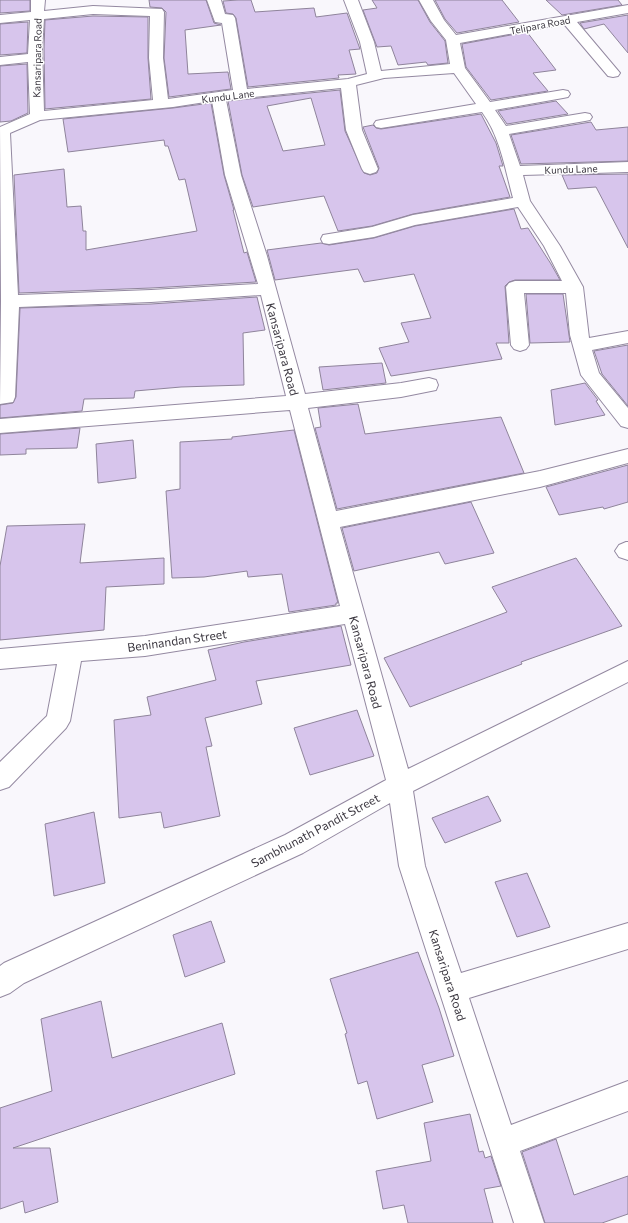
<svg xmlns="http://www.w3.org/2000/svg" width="628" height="1223" viewBox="0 0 628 1223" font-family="Commissioner,sans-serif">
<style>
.building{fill:#d7c5ec;stroke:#8f849b;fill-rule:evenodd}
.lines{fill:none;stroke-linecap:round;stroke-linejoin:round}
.minor-casing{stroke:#9489a1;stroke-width:2}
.minor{fill:#fff;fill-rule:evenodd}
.labels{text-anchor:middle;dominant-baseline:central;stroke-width:3;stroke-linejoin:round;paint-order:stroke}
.far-street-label{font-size:10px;fill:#3c3841;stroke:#fff}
.street-label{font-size:12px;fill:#3c3841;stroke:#fff}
</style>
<rect width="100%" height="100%" fill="#f9f7fc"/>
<path class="building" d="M0,0H30V11L0,13Z
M149,0H206L214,23L221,25L185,30L188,74L228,72L231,89L169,97L164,58L166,12L162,8L150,7Z
M238,0H251L255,12L314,8L316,17L347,13L360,49L349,50L356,74L338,75L339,78L248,87L236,18L233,14L226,13L223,1Z
M372,0H418L430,22L445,41L448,63L428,65L426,62L398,65L391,46L377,47L363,10L377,8Z
M435,0H502L519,22L457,33L445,19Z
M546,0H618L622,5L562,15Z
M628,15V53L604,24L584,29L580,23Z
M93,16L148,17V58L151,99L45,109L44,49L45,20Z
M28,22L27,53L0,55V24Z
M527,32L556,70L533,73L548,91L491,100L466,67L462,44Z
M27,64L28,113L11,121L0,122V66Z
M340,90L345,131L364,173L370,175L377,173L379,168L363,127L373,125L376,128L381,129L481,114L496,143L503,166H499L510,197L413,214L372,226L338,231L324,196L253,207L242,175L228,101ZM311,98L325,145L283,151L267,106Z
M556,101L568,114L507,124L498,111Z
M211,103L224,175L234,210H233L244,253L247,252L256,282L151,288L19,293L14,175L64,169L67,207L81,206L83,231H86V250L197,231L185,179L179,180L168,146H165L164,140L68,152L63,119L173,108Z
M591,122L596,130L628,127V161L521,164L511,135Z
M628,174V248L596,187L568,189L562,175Z
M514,209L521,229L528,228L551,264L560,280H515L509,282L505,286L509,343H496L502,359L391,376L379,348L409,342L401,323L431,318L414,274L364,282L358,269L275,280L267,250L321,243L329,245L374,238L415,226Z
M526,294H563L570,342L530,343Z
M257,297L265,330L243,333L244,385L181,387L135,391L134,398L84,399L82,411L0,418V405L13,403L16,397L20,308L151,304Z
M628,345V406L602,374L594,351Z
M382,363L386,383L323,390L319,367Z
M585,383L598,400L596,401L605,415L555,425L551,390Z
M358,404L365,434L501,417L524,473L337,509L315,428L321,427L318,408Z
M80,428L77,448L26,449V454L0,455V434Z
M294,430L338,603H336V605L289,612L282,574L248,577L247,571L204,577L172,578L166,491L180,489V442L232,439V437Z
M133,440L136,478L98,483L96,444Z
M628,465V502L604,509L603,507L559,515L546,487Z
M471,502L494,553L445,564L439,552L354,571L342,528Z
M85,524L80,563L164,558V584L106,587L104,630L0,640V566L7,526Z
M576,558L622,626L521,662L522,664L410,707L384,658L507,612L492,587Z
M341,626L351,665L256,681L262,704L205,718L212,746L206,747L220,816L164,828L161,812L119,818L114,720L151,715L147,697L216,680L208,650L244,642Z
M357,710L374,756L310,775L294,728Z
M488,796L501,821L445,843L432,818Z
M94,812L105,883L54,896L45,824Z
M527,873L550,927L517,937L495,882Z
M211,921L225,962L185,977L173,935Z
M418,952L439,1008L454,1056L422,1065L433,1102L377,1119L367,1081L358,1084L345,1034L347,1033L330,979Z
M101,1001L112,1058L222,1023L235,1074L13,1148H50L58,1202L25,1213L23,1201L0,1209V1108L52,1091L41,1019Z
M470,1114L479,1152L483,1151L485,1158L491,1156L501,1186L484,1189L493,1223H408L404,1205L383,1209L376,1171L431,1161L424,1123Z
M556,1139L574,1195L628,1176V1214L602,1223H545L522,1152Z"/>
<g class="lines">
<g class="minor-casing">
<path id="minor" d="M31,0H45L44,11L93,6L162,9L164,12L163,58L168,99L233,90L222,23L215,22L207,0H221L225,14L233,15L235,18L247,89L348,79L367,74L360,42L344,0H358L374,42L381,71L450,64L446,40L431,21L419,0H433L444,20L456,35L628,5V13L577,22L620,73L618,76L613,77L608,76L564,24L460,43L465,68L490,102L563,90L568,91L570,94L568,97L563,98L495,110L506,126L585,113L590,114L592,117L590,120L585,121L509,134L520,166L628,162V172L523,175L530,201L560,246L583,287L589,338L628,331V343L592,350L599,373L628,408V428L621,426L581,375L570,335L566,293H524L529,345L526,349L520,351L514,349L511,345L506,287L509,283L515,281H562L544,246L518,207L415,225L374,237L329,244L323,243L321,239L323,235L329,234L372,227L413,215L513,198C505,169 500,136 482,112L381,128L376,127L374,124L376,121L381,120L476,104L454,73L384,78L356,85L362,130L378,169L376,172L370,174L364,172L362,169L346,130L341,88L226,100L241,175L267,256L305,394L401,383L429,378L436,380L438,385L436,390L401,397L308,408L336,511L540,471L628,449V463L540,487L340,527L408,769L628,661V682L413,791L425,866L461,973L628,923V949L469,998L511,1125L628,1081V1111L520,1151L544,1223H514L399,866L390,803L303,853L24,983L10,993L0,997V966L4,963L285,835L386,780L345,624L145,656L81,661L70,721L66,728L9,787L0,790V762L47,716L57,664L0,669V649L145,636L340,606L290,410L0,433V419L286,396L261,295L151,302L19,307L15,397L13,402L0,404L1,301L0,127L30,114L28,62L0,65V57L28,54L30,20L0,23V15L31,12ZM93,14L150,16L149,58L153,100L44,111L42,49L44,19ZM212,101L225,175L258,284L151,290L18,295L10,133L40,120L173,107Z
M626,542H628V560L619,557L615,551L619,545Z"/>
</g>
<use href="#minor" class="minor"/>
</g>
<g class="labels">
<g class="far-street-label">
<text transform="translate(540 25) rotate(-11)">Telipara Road</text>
<text transform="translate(37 58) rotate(-89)">Kansaripara Road</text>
<text transform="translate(228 96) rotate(-7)">Kundu Lane</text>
<text transform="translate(571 169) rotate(-2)">Kundu Lane</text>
</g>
<g class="street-label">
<text transform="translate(283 349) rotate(75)">Kansaripara Road</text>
<text transform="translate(177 640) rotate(-8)">Beninandan Street</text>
<text transform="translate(366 662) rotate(75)">Kansaripara Road</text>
<text transform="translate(315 830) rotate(-28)">Sambhunath Pandit Street</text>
<text transform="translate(448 975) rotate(72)">Kansaripara Road</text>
</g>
</g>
</svg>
